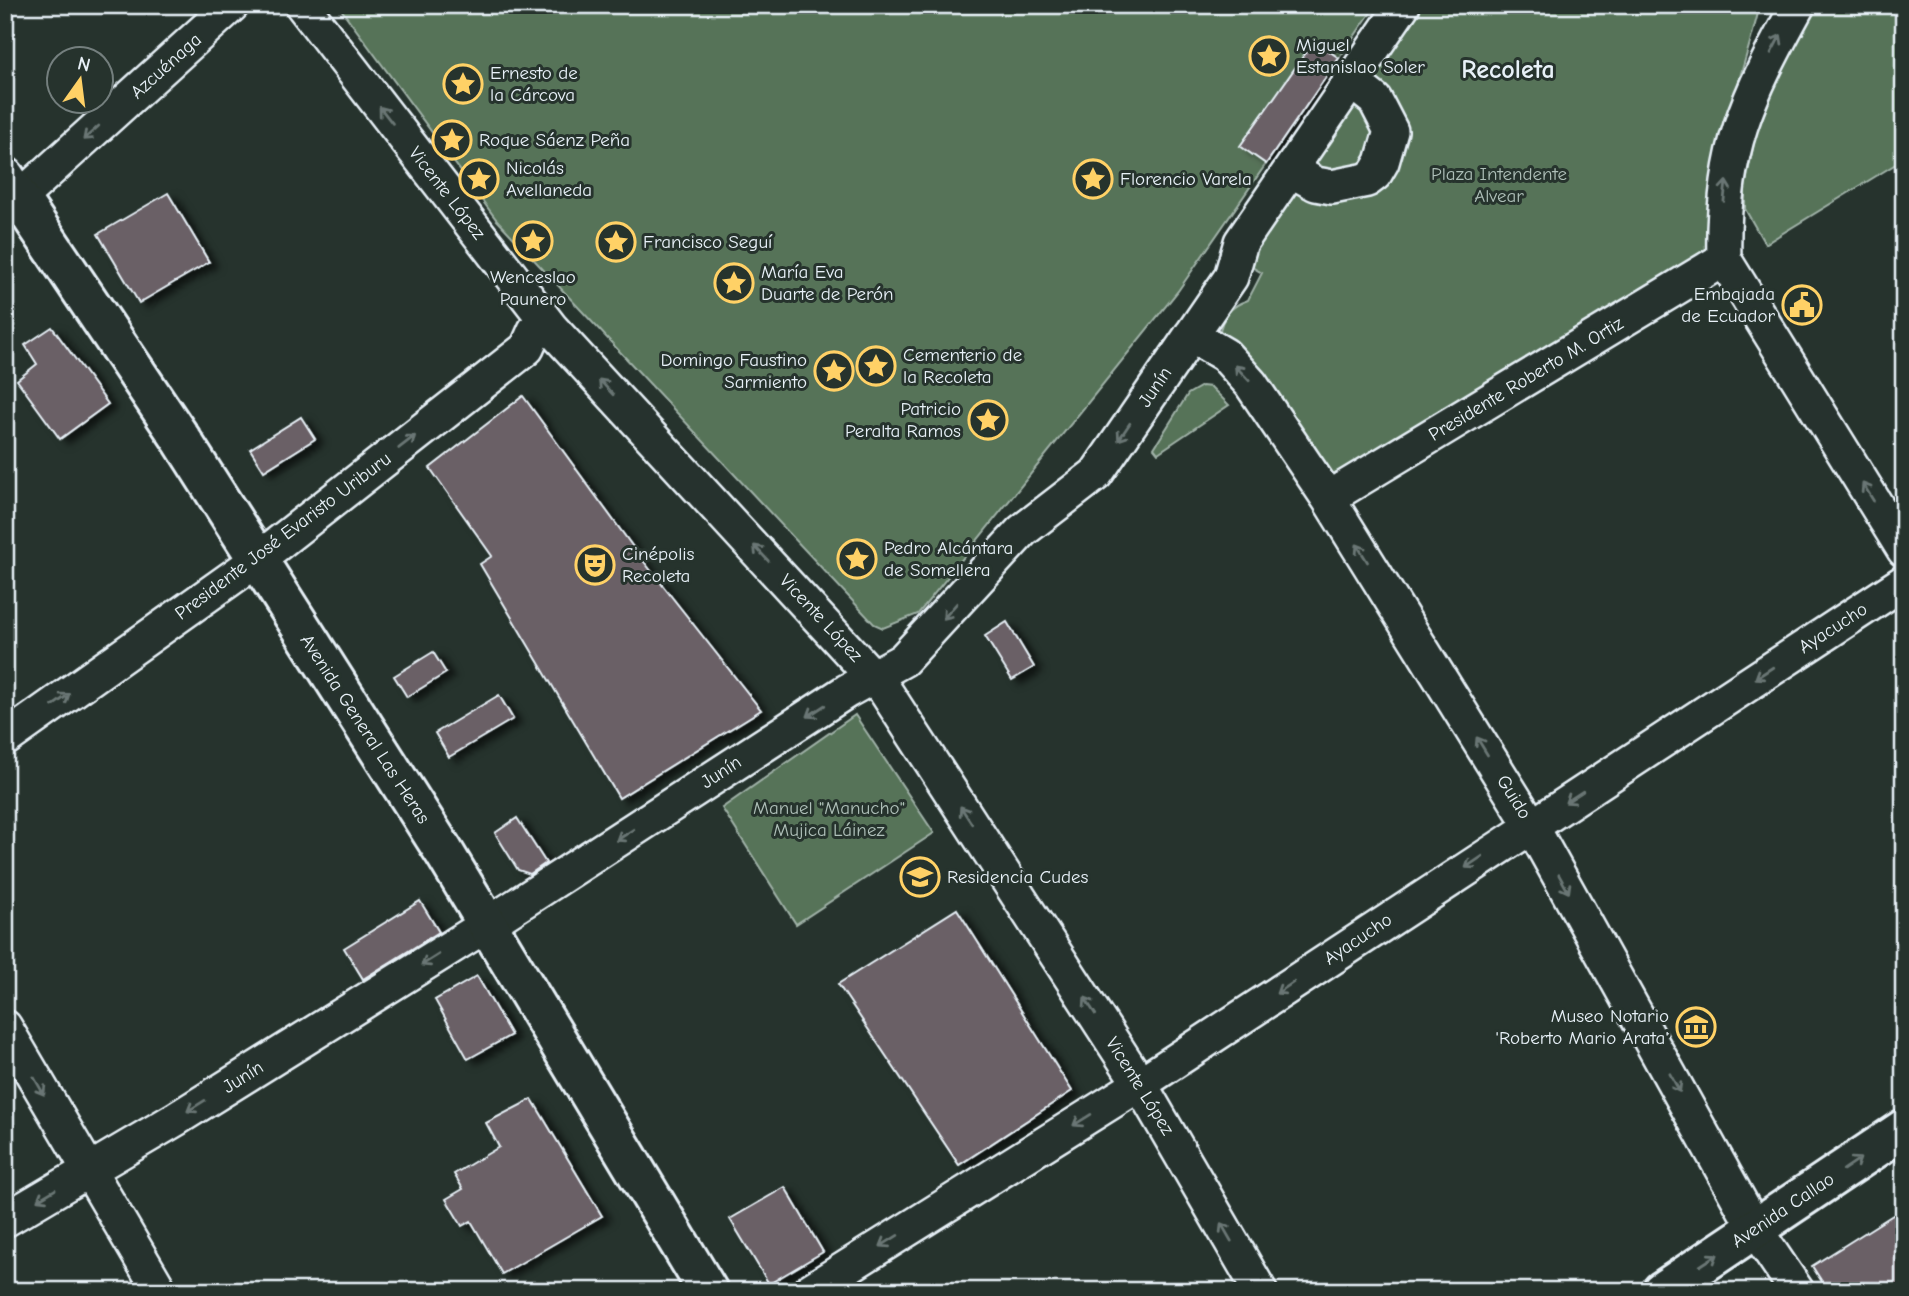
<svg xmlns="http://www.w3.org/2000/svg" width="1909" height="1296" viewBox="0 0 1909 1296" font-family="'Comic Neue',sans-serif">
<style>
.green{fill:#577359;stroke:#a0b2a8;stroke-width:2}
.building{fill:#6b6166;stroke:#e8f1f8;stroke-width:2;filter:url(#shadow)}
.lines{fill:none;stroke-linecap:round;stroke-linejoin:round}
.minor-casing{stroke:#e8f1f8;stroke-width:38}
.major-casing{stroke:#e8f1f8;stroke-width:44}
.minor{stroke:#26332d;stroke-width:33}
.major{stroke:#26332d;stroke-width:38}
.oneway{stroke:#6a7674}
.labels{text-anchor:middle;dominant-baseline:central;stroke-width:6;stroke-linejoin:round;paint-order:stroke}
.poi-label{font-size:19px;fill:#e8f1f8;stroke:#26332d;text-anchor:start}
.street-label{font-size:19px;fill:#e8f1f8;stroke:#26332d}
.park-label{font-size:19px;fill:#aebfb8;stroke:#26332d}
.district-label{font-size:26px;font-weight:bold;fill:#e8f1f8;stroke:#26332d}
</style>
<defs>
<filter id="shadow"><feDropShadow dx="8" dy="4.5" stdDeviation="3.5" flood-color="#0009"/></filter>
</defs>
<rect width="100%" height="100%" fill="#26332d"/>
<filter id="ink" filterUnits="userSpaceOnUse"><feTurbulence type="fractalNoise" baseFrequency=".0143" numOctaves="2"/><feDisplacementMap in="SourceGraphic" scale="14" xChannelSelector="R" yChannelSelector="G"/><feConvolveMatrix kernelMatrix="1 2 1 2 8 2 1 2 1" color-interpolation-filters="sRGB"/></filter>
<g filter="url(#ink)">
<path class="green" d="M338,5H1376L1178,291L918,614L883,628L874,624L496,219Z
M1403,5H1760C1739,93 1700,178 1707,269L1334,494L1219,335C1222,317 1230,306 1248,300L1262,273L1236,258Z
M1819,5H1904V159L1765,244L1745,209V188L1755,137L1793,41Z
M1202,386L1211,387L1229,405L1158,453L1154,448L1188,394Z
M855,715L934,833L796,924L722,808Z"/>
<path class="building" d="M1314,41L1339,58L1266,164L1240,146Z
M168,193L209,262L139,303L98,234Z
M52,327L108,404L60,439L17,380L37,364L25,345Z
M523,396L641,558L761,710L619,798L480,564L492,556L430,468Z
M301,417L315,439L264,471L250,449Z
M1007,622L1034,667L1012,680L985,636Z
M433,652L446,673L407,697L394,676Z
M499,695L513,719L449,757L435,733Z
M517,818L546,863L530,874L518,870L495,833Z
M420,901L439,932L363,979L344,948Z
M957,909L1072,1091L959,1165L838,984Z
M477,976L511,1035L468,1059L435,1000Z
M532,1099L602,1216L502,1274L471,1221L462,1226L446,1199L463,1189L454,1174L499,1147L486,1123Z
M785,1187L823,1252L769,1284L730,1219Z
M1904,1208V1284L1893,1291H1828L1812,1266Z"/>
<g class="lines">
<g class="minor-casing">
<path id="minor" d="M302,5L552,329L884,689L1140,1084L1260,1291
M1291,170L1316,184L1332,187L1367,180L1375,174L1382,162L1391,131L1375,100L1351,81
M5,211L232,5
M1724,259L1904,550
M1724,259C1721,150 1747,98 1798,5
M1191,335L1225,355L1251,384L1328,498L1531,825L1755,1229L1797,1291
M1328,498L1724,259
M5,739L257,560L527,348L535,330L552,329
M5,1027L160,1291
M5,1220L176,1119L488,924L847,691L903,660L1022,531L1096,474L1231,277L1241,242L1403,5
M809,1291L1140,1084L1904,582"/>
</g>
<g class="major-casing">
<path id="major" d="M5,177L183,442L444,852L708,1291
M1662,1291L1904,1129"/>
</g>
<use href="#minor" class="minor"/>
<use href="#major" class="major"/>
</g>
<defs><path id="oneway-shaft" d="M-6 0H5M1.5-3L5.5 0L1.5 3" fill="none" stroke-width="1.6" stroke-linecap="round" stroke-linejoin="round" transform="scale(1.75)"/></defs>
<g class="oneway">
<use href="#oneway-shaft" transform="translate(1776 44) rotate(-62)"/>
<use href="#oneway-shaft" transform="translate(386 115) rotate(-128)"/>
<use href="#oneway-shaft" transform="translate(91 133) rotate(138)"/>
<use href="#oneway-shaft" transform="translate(1725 191) rotate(-84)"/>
<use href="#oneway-shaft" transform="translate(1242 373) rotate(-133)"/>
<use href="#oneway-shaft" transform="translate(606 387) rotate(-133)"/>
<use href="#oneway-shaft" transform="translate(1124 432) rotate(124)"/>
<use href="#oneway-shaft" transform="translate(407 442) rotate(-38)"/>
<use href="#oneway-shaft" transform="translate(1868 492) rotate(-122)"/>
<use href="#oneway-shaft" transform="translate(761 553) rotate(-133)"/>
<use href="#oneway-shaft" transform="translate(1362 553) rotate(-122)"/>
<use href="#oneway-shaft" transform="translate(950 611) rotate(131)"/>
<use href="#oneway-shaft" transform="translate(1764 673) rotate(147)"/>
<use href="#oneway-shaft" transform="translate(61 700) rotate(-35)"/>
<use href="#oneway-shaft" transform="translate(816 711) rotate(147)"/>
<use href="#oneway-shaft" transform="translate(1482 746) rotate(-122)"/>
<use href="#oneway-shaft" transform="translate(1574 797) rotate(147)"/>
<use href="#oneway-shaft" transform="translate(966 815) rotate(-123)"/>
<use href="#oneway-shaft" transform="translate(625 835) rotate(147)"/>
<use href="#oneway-shaft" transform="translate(1474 862) rotate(146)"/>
<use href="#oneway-shaft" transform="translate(1564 884) rotate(61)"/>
<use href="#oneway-shaft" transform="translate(430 960) rotate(148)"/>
<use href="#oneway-shaft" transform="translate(1285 988) rotate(146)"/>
<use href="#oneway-shaft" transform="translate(1090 1006) rotate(-123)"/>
<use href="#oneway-shaft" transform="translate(1675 1083) rotate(61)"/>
<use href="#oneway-shaft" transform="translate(39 1086) rotate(60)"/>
<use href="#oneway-shaft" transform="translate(196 1106) rotate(148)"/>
<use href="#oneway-shaft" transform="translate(1082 1120) rotate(148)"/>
<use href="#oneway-shaft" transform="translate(1852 1164) rotate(-34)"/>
<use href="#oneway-shaft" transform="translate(46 1195) rotate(149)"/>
<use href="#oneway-shaft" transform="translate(1226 1232) rotate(-120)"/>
<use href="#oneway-shaft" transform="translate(889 1241) rotate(148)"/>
<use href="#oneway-shaft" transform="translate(1709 1260) rotate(-33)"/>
</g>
</g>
<defs>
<g id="sight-ring" transform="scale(2.0125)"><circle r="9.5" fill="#26332d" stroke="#ffd166" stroke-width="1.5"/><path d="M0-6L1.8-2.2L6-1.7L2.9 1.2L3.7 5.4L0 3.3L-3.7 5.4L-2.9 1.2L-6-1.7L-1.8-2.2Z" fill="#ffd166"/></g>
<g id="civic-ring" transform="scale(2.0125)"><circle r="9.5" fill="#26332d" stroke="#ffd166" stroke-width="1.5"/><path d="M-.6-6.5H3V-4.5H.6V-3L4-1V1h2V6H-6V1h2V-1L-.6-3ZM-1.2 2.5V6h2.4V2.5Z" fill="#ffd166"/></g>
<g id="theatre-ring" transform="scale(2.0125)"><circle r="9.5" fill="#26332d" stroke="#ffd166" stroke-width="1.5"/><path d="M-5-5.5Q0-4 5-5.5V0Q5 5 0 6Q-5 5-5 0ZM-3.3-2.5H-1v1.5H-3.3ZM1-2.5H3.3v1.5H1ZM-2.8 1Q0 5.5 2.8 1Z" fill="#ffd166"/></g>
<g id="university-ring" transform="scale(2.0125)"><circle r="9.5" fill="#26332d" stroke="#ffd166" stroke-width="1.5"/><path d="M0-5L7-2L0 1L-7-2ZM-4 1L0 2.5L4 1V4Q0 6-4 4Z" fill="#ffd166"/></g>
<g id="museum-ring" transform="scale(2.0125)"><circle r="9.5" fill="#26332d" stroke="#ffd166" stroke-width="1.5"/><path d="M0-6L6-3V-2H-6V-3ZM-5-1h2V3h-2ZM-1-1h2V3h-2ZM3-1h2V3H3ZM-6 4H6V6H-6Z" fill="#ffd166"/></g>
</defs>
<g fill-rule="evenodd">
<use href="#sight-ring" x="1269" y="56"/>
<use href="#sight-ring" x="463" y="84"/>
<use href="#sight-ring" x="452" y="140"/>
<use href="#sight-ring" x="479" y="179"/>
<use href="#sight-ring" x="1093" y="179"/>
<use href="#sight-ring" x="533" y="241"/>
<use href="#sight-ring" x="616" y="242"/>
<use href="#sight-ring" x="734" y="283"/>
<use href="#civic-ring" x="1802" y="305"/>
<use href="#sight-ring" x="876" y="366"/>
<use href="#sight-ring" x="834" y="371"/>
<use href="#sight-ring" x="988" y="420"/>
<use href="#sight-ring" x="857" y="559"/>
<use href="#theatre-ring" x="595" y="565"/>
<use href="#university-ring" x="920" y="877"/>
<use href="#museum-ring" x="1696" y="1027"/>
</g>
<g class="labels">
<g class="poi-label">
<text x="1296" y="45">Miguel<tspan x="1296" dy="22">Estanislao Soler</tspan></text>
<text x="490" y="73">Ernesto de<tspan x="490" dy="22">la Cárcova</tspan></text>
<text x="479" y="140">Roque Sáenz Peña</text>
<text x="506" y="168">Nicolás<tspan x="506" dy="22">Avellaneda</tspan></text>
<text x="1120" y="179">Florencio Varela</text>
<text x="643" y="242">Francisco Seguí</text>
<text x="761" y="272">María Eva<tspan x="761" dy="22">Duarte de Perón</tspan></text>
<text x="533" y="277" text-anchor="middle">Wenceslao<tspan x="533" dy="22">Paunero</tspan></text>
<text x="1775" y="294" text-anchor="end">Embajada<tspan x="1775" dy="22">de Ecuador</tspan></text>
<text x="903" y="355">Cementerio de<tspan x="903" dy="22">la Recoleta</tspan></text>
<text x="807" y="360" text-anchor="end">Domingo Faustino<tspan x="807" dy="22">Sarmiento</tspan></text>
<text x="961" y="409" text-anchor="end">Patricio<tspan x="961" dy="22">Peralta Ramos</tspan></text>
<text x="884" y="548">Pedro Alcántara<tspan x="884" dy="22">de Somellera</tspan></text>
<text x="622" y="554">Cinépolis<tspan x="622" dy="22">Recoleta</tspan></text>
<text x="947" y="877">Residencia Cudes</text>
<text x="1669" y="1016" text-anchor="end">Museo Notario<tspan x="1669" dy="22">'Roberto Mario Arata'</tspan></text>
</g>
<g class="street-label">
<text transform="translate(166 66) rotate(-42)">Azcuénaga</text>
<text transform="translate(447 193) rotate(52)">Vicente López</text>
<text transform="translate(1526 379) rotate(-31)">Presidente Roberto M. Ortiz</text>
<text transform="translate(1155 387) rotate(-56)">Junín</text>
<text transform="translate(283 536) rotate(-37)">Presidente José Evaristo Uriburu</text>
<text transform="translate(821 618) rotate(47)">Vicente López</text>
<text transform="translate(1833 628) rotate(-33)">Ayacucho</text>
<text transform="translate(365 729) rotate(57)">Avenida General Las Heras</text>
<text transform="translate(721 772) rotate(-33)">Junín</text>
<text transform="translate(1514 797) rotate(58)">Guido</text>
<text transform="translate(1358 939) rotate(-34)">Ayacucho</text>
<text transform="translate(243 1077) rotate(-32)">Junín</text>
<text transform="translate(1140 1086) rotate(58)">Vicente López</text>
<text transform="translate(1783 1210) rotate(-34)">Avenida Callao</text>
</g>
<g class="park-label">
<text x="1499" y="174">Plaza Intendente<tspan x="1499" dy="22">Alvear</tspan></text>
<text x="829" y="808">Manuel "Manucho"<tspan x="829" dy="22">Mujica Láinez</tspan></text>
</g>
<g class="district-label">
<text x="1508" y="70">Recoleta</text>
</g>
</g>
<rect width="1909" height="1296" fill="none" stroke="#26332d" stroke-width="28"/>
<rect x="14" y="14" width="1881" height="1268" fill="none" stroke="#e8f1f8" stroke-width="2.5" filter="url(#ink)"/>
<g transform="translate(80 80) rotate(14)"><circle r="33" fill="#26332d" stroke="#747f7e" stroke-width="2"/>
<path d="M0-5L12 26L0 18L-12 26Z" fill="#ffd166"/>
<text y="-10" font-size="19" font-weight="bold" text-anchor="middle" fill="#e8f1f8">N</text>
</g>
</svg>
